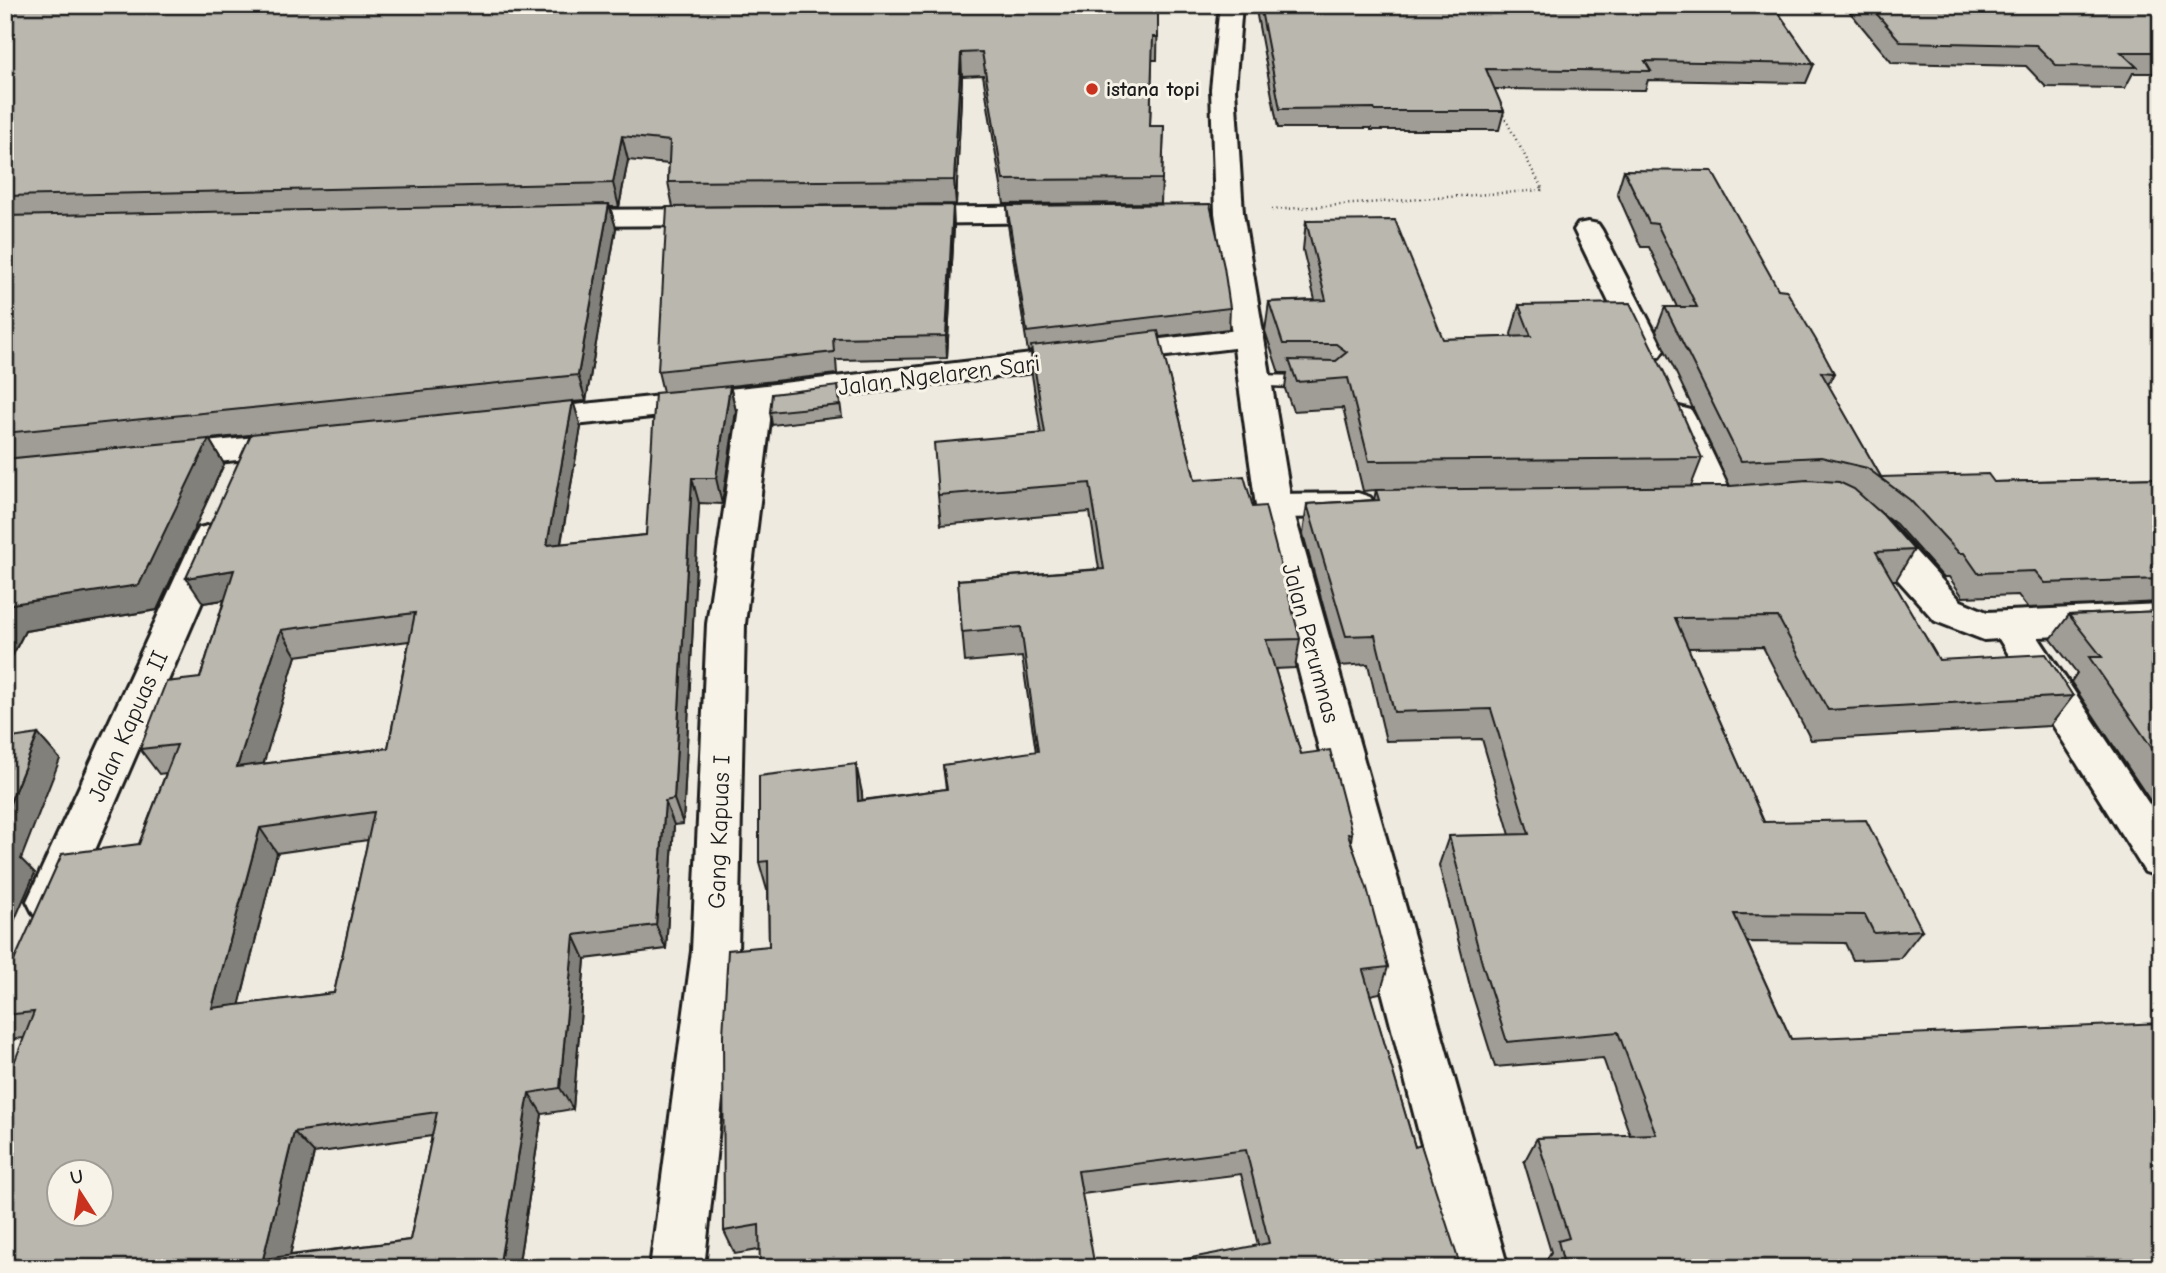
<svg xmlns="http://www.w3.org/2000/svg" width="2166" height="1273" viewBox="0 0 2166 1273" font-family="'Comic Neue',sans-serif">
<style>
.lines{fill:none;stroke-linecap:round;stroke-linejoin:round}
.lane-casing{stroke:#1c1c1c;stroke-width:5}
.street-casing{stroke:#1c1c1c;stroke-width:6}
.secondary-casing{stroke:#1c1c1c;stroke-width:6}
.path{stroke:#1c1c1c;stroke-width:2.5;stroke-dasharray:1 3.5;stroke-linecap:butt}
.lane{fill:#f7f3e8;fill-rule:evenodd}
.street{fill:#f7f3e8;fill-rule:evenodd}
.secondary{fill:#f7f3e8;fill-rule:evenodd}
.wall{fill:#a09d96;stroke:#1c1c1c;stroke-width:2;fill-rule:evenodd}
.shaded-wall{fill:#82807a;stroke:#1c1c1c;stroke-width:2}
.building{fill:#bab7af;stroke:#1c1c1c;stroke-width:2;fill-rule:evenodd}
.poi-dot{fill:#c8321e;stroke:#f7f3e8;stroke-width:2.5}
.labels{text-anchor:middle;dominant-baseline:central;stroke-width:6;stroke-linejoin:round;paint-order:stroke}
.far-poi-label{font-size:21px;font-weight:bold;fill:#1c1c1c;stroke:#f7f3e8;text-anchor:start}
.street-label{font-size:24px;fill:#1c1c1c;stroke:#f7f3e8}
</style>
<rect width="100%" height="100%" fill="#eeeae0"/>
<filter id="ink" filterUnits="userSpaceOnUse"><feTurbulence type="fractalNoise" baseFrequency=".0143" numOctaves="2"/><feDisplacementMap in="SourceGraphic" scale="14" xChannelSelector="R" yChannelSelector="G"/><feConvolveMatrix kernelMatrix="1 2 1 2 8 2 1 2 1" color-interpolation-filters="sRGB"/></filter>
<g filter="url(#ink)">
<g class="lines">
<g class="lane-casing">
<path id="lane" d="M1253,375L1317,376L1326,382L1317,388L1246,385L1244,381L1246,377Z"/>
</g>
<g class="street-casing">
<path id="street" d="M1059,206L1069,208L1073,214L1069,220L1059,222L902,224L892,222L888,216L892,210L902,208Z
M719,209L729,211L733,217L729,223L719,225L559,226L549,224L545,218L549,212L559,210Z
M1588,222L1598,224L1602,230L1664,350L1659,357L1648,359L1637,357L1632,350L1574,230L1578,224Z
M1247,329L1258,331L1262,338L1258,345L772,404L745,624L738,951L704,1268H650L692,951L707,624L739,408L526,430L514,427L509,420L514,413L526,410L757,386Z
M1679,407L1691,410L1695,417L1735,501L1729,509L1717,513L1705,509L1699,501L1663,417L1667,410Z
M296,433L308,436L313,444L308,452L164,468L152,465L147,457L152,449L164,446Z
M1358,493L1370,497L1376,505L1370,513L1358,517L1274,518L1262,514L1256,506L1262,498L1274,494Z
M1871,514L1884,517L1961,601L1987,612L2161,604V632L2038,637L2161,822V877L2145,872L1999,639L1984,640L1935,621L1858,535L1853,526L1858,517Z
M212,525L225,528L230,537L73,901L66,915L50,920L34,915L27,901L194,537L199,528Z"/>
</g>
<g class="secondary-casing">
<path id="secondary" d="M1220,5H1242L1235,89L1243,213L1292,506L1508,1268H1454L1256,506L1215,213L1211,89Z"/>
</g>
<path class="path" d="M1272,210L1543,190L1501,111"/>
<use href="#lane" class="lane"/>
<use href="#street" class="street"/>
<use href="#secondary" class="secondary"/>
</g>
<path class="wall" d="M5,5H1158L1157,60H1152L1150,126H1164L1161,203L1004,204L983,75L962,76L956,204L673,207L668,182L669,164L628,160L619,207H610L616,228L586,401L573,402L581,427L561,544L646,535L663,392L658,371L954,226L947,358L836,360L837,374L730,386L736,411L722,504L699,503L683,824L674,825L666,949L585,959L573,1109L542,1114L518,1268H5L24,1038L5,1040V981L139,844L166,773L159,774L140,749L200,678L224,600L203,603L250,435L209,439L224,464L157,610L25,631L5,670ZM409,641L388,748L263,764L296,656ZM368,840L334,993L239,1005L277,853ZM432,1136L410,1240L290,1255L314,1153Z
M1255,5H1773L1814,64L1806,83L1648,80L1645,90L1494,89L1504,111L1499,130H1371V128H1278Z
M1844,5H2161V73H2133L2125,88L2046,87L2026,66L1892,63Z
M1624,170L1778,289L1834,373L1828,385L1881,477L1994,482L2161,478V602L2028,608L2018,595L1963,597L1949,577H1943L1896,524L1872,506L1914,550L1896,580H1892L1939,660L2073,696L2050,726L1811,740L1763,647L1688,648L1764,822L1922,930L1900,958L1853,960L1845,943L1747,942L1791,1039L2161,1268H1545L1544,1264L1551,1252L1524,1162L1537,1138L1630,1135L1603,1058L1495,1067L1471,990L1439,865L1449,836L1510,835L1482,739L1386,741L1368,664L1340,666L1303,534L1307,504L1374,500L1376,490L1363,491L1343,408L1293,411L1285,389L1287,373H1279L1265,331L1269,302L1315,300L1303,250L1306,221L1443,339L1512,337L1511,334L1519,305L1702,458L1691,486H1730L1656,331L1665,307H1677L1649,247H1641L1617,193Z
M1007,206L1230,308L1229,329L1159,337L1195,480L1253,507L1300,639L1295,668L1275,669L1301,754L1352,833L1351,841L1388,967L1380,993L1370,995L1415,1147L1461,1268L1258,1245L1241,1174L1082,1194L735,1254L724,1231L769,946L768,890H767L759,862L862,793V800L946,789L943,765L1036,752L1022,657L965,662L958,580L1099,569L1090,512L941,525L938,495L1041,434L1032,375L1031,351L1028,352L1008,225Z
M838,386L842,417L772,425L770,412Z
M2161,611V817L2071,682L2077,673L2051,639L2069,615Z"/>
<path class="shaded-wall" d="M961,53L962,76L956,204L954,180Z
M622,136L628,160L619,207L613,183Z
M609,204L616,228L586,401L578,375Z
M953,205L954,226L947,358L946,336Z
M730,386L736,411L722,504L716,478Z
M573,401L581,427L556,571L547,545Z
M209,439L224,464L157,610L25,631L5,670V605Z
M692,478L699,503L683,824L674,799Z
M234,570L250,596L203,603L186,578Z
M281,630L296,656L255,792L237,767Z
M38,734L60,759L21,859L35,873L5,942V815Z
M856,764L862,793L864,829L858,801Z
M665,801L674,825L666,949L656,925Z
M260,828L277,853L233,1031L212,1008Z
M574,935L585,959L573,1109L560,1088Z
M529,1093L542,1114L518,1268H499Z
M294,1132L314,1153L287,1268L263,1259Z"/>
<path class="building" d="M5,5H1158V37H1153L1150,126H1164L1162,179L1003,180L982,52L961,53L954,180L668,182L670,141L622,136L613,183L5,196Z
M1260,5H1773L1814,64L1645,61L1651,71L1486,69L1504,111H1375L1374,108L1280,109Z
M1869,5H2161V52H2121L2137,67L2057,66L2036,45L1901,42Z
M1624,170L1712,171L1778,289L1786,290L1816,340L1834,373L1821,372L1881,477L1988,474L1994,482L2161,478V579L2045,583L2035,571L1978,573L1964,553H1959L1910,500L1867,468L1821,457L1741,461L1665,307H1697L1657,224L1649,223Z
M609,204L578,375L5,433V216Z
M1210,204L1224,267L1230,308L1027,332L1007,206Z
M953,205L946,336L833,338L834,352L658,371L667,207Z
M1395,220L1443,339L1531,336L1519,305L1630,303L1664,372L1702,458L1369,461L1348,378L1297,382L1289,360L1336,361L1347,352L1336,344H1283L1269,302L1326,300L1306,221Z
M1158,331L1195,480L1244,476L1253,507L1265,506L1300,639L1266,640L1301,754L1330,750L1352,833L1348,834L1367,888L1388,967L1363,970L1415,1147L1421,1145L1461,1268H1139L1269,1243L1246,1150L1078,1171L1095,1268H760L759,1225L724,1231L723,1035L728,950L769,946L768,861L759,862V776L856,764L858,801L947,789L943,765L1038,751L1021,627L962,632L958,580L1104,569L1090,483L938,495L934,443L1045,433L1031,346Z
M730,386L716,478H692L674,799L665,801L656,925L574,935L560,1088L529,1093L499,1268H5V1086L34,1012L5,1015V981L62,854L139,844L177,745L140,749L166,682L200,678L234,570L186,578L251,434L573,401L547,545L646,535L655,393ZM415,613L388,748L237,767L281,630ZM374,812L334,993L212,1008L260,828ZM437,1112L410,1240L263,1259L294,1132ZM60,1172H102V1214H60Z
M838,386L840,405L770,412L772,394Z
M209,439L139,585L5,605V459Z
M1807,480L1839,482L1854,489L1883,515L1914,550L1876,552L1939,660L2046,654L2073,696L1828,710L1778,617L1675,618L1764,822L1866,820L1922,930L1874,933L1865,915L1734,914L1791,1039L2161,1023V1268H1565L1558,1241L1569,1238L1537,1138L1656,1134L1618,1032L1507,1042L1482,963L1449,836L1529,834L1491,709L1394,712L1375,635L1346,636L1307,504L1379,500L1376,490L1730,486Z
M2161,611V761L2089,657H2102L2069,615Z
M38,734L5,815V739Z
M5,849H11L5,862Z"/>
</g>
<circle class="poi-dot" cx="1092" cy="89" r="7"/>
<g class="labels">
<g class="far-poi-label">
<text x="1106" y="89">istana topi</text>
</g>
<g class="street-label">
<text transform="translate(939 375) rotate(-7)">Jalan Ngelaren Sari</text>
<text transform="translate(1311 643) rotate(75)">Jalan Perumnas</text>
<text transform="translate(128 726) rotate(-66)">Jalan Kapuas II</text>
<text transform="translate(719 832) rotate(-88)">Gang Kapuas I</text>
</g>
</g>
<rect width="2166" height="1273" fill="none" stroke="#f7f3e8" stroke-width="28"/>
<rect x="14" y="14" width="2138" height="1245" fill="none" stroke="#1c1c1c" stroke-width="2.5" filter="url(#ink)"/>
<g transform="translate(80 1193) rotate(348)"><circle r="33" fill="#f7f3e8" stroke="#9f9d96" stroke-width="2"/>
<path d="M0-5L12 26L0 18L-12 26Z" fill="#c8321e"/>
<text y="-10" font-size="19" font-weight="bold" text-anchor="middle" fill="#1c1c1c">U</text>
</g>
</svg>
